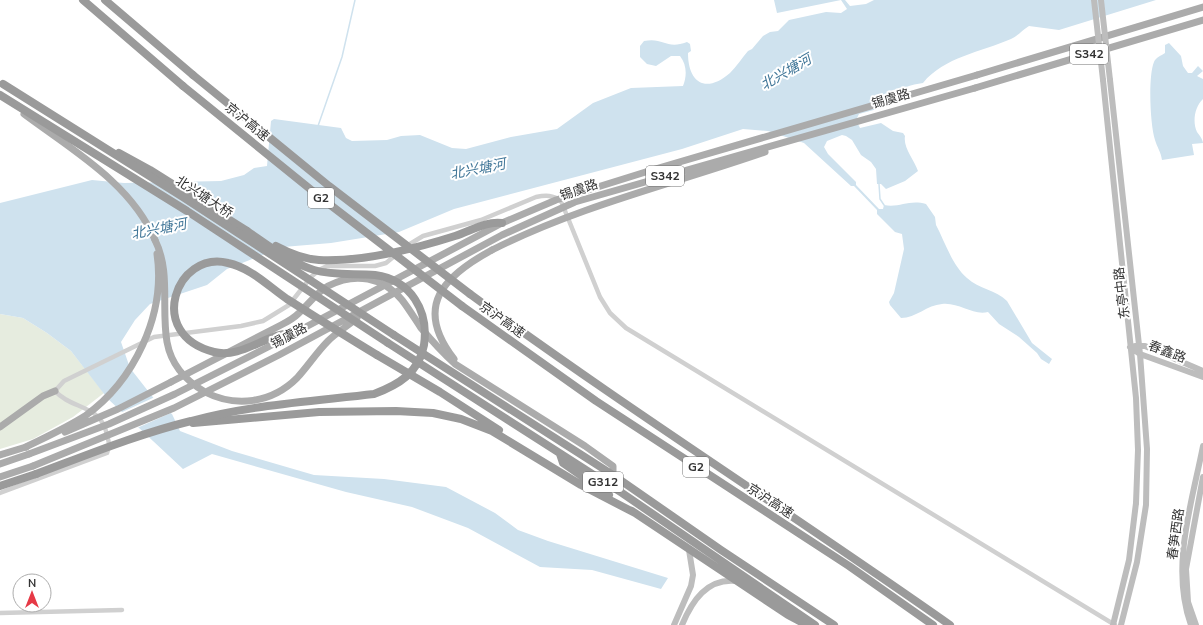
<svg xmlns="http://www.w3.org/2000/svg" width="1203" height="625" viewBox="0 0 1203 625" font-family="'Nunito Sans','Noto Sans SC',sans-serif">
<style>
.green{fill:#e6ecdf}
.water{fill:#cfe2ee}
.pier{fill:#fff}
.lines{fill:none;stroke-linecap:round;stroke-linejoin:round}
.stream{stroke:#cfe2ee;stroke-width:1.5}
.street{stroke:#d0d0d0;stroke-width:4.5}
.secondary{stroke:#bdbdbd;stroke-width:6}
.primary{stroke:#ababab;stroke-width:7}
.highway{stroke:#9a9a9a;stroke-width:8}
.secondary-bridge{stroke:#bdbdbd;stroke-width:6}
.primary-bridge{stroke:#ababab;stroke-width:7}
.highway-bridge{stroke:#9a9a9a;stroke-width:8}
.labels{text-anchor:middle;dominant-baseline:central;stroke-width:4;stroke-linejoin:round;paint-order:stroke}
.shield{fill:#fff;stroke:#707070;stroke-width:1}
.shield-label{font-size:12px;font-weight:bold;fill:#333}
.street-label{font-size:13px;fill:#333;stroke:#fff}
.water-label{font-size:14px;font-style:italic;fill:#3f7597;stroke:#fff}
</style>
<rect width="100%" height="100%" fill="#fff"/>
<path class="green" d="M0,314L23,318L47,333L71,351L104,393L73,417L33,439L0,449Z"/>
<path class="water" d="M774,0H845L850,6L866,4L874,0H1156L1059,30L1029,26C1022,30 1018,36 1011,39C981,52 944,57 923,83C907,85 894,90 888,106L859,114L856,120L860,128L881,123L893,131L903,133L905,136C903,148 914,159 918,171L905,181L886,189L881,184H877L876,169L871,162L861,155L852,140L846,136L842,135L827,141L824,147L828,154L856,182V185L879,209H883L884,205C900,208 909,199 926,204L935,217L936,225C945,242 952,265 967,278C979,289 996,290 1007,301L1032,343L1052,359L1049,364L1041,359L1037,353L1019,337L999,324L988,312C973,316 959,302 942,304C927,305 916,318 901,318L890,305L889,302L894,293L904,249L902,234L895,232L877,214V210L854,186H851L804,143L768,131L743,129L682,149L454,209L399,232L331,243L283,247L227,269L207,285L150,304L135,320L121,342L130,368L159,405L172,414L180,431L232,451L314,475L384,479L446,487L495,513L518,530L548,541L668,578L661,589L592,570L540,567L468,528L412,507L346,492L212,454L183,469L108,399L71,351L47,333L23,318L0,314V203L92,180L124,183L221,181L244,175L254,168L267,166L271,121L274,119L341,128L346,138L352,141L387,140L401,136L420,135L452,148L466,149L511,137L557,129L593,103L631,88L683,86C687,76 687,65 680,56H671L656,66L647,64L640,57V46L644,41C664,37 666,50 687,42L690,44L691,51L688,53C688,83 706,94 730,73C736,67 742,58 748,51L752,49L763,36L770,32L778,31L789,20L826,12L841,13L847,9L841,0L777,13Z
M1169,43L1181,56L1183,66L1188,73H1192L1198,66L1203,71L1197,76L1203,79V99C1195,106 1192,122 1197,132C1200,136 1202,138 1203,143L1192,144L1194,155L1162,160C1161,152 1157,147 1155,140C1150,125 1148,76 1154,62C1156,57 1161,56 1165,53V45Z"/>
<path class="pier" d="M155,397L160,404L173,412L137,428L120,413Z"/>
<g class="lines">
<path class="stream" d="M318,126L342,57L355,0
M879,184L880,199L884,205"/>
<path class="street" d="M405,247L423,236L481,220L536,197C546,195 553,195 561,201L600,297L610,313L626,328L1115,625
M0,493L107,453C110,446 109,442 107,435C101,404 72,410 55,391L64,381L154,337L241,326L263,321L289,305L311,277L319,270L327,266H375L386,263L397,254
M0,613L122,610"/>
<path class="secondary" d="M1103,80L1136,398L1138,450L1136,503
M1110,80L1140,354L1147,449L1146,505L1137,562L1121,625
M1135,346H1145L1203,371
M1130,347L1140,354L1203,377
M674,625L691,586L693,575L689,550
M682,625C692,601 707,578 736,581
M1191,625C1170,567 1192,503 1203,446
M1196,625L1188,602L1186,569L1203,477"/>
<path class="primary" d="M977,75L1203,7
M975,88L1203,20
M24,114C72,150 131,183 155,240
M454,359C413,306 444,276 492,250
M171,382L281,325C287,322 294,318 299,313C308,305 317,292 328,286C355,272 383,277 402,300C409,309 415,319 421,328C432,341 443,353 455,364L585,446L613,466V475
M0,427L43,396L55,391
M0,455L26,447
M0,464L29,454
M0,477L33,466"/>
<path class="highway" d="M83,0L183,86
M105,0L193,75
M119,153L150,170L247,231
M470,294C627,409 791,513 950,625
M462,306L596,401L849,566L933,625
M394,335L613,475L721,550L834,625
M388,343L622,493L815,625
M377,355L440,392L499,430
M193,423L319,412L396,411L433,413L461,419L492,431L581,485L635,513
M560,454L563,463L609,495
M0,486L36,474
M632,511L788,615L807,625"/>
<path class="secondary-bridge" d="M1094,0L1103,80
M1101,0L1110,80
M1113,625L1129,560L1136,503"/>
<path class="primary-bridge" d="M155,240C171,272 161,308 167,342C171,364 186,381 205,392C236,408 272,403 297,378C308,366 317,352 328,341C337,332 348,326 357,318
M492,250C579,206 673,184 765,152
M65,432L118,409L171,382
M26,447C46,437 66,428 85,416C134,381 166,315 157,254
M29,454L109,424L175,394L268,347L502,223L556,200L652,170L977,75
M33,466L174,408L279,355L502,235L575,202L975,88"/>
<path class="highway-bridge" d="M193,75L329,186L470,294
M3,84L183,197L394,335
M183,86L320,197L462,306
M0,95L187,211L388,343
M276,246C289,253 304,259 319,260C363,262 414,249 455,236C471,231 485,221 502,223
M295,333C267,332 243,359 214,352C145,335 176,250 228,263C251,268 268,286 287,299C317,318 347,337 377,355
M36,474C87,455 138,434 191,421C249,405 315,401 374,394C398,385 419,373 424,345C429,311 411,280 375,275C355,273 334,276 314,270C289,262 269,246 247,231"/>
</g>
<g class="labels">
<g class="shield">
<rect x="1070" y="44" width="38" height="20" rx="3"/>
<rect x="646" y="166" width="38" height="20" rx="3"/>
<rect x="308" y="188" width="26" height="20" rx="3"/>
<rect x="683" y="457" width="26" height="20" rx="3"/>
<rect x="583" y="472" width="40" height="20" rx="3"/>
</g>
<g class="shield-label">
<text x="1089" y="54">S342</text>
<text x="665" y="176">S342</text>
<text x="321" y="198">G2</text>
<text x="696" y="467">G2</text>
<text x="603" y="482">G312</text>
</g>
<g class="street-label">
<text transform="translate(891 99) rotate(-16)">锡虞路</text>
<text transform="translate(247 122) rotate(39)">京沪高速</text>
<text transform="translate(579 190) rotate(-19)">锡虞路</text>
<text transform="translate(204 197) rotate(33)">北兴塘大桥</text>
<text transform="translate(1122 293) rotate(-97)">东亭中路</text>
<text transform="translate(502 320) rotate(35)">京沪高速</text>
<text transform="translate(289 336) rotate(-28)">锡虞路</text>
<text transform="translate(1167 352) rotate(21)">春鑫路</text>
<text transform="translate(770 501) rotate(33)">京沪高速</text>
<text transform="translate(1176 534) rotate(-82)">春笋西路</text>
</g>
<g class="water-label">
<text transform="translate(786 72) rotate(-30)">北兴塘河</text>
<text transform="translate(478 169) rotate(-11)">北兴塘河</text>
<text transform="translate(159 229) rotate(-11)">北兴塘河</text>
</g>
</g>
<g transform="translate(32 593)"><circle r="19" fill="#ffffff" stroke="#adadad"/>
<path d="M0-3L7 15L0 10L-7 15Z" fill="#e63946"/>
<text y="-6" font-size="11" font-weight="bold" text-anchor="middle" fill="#333333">N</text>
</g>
</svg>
